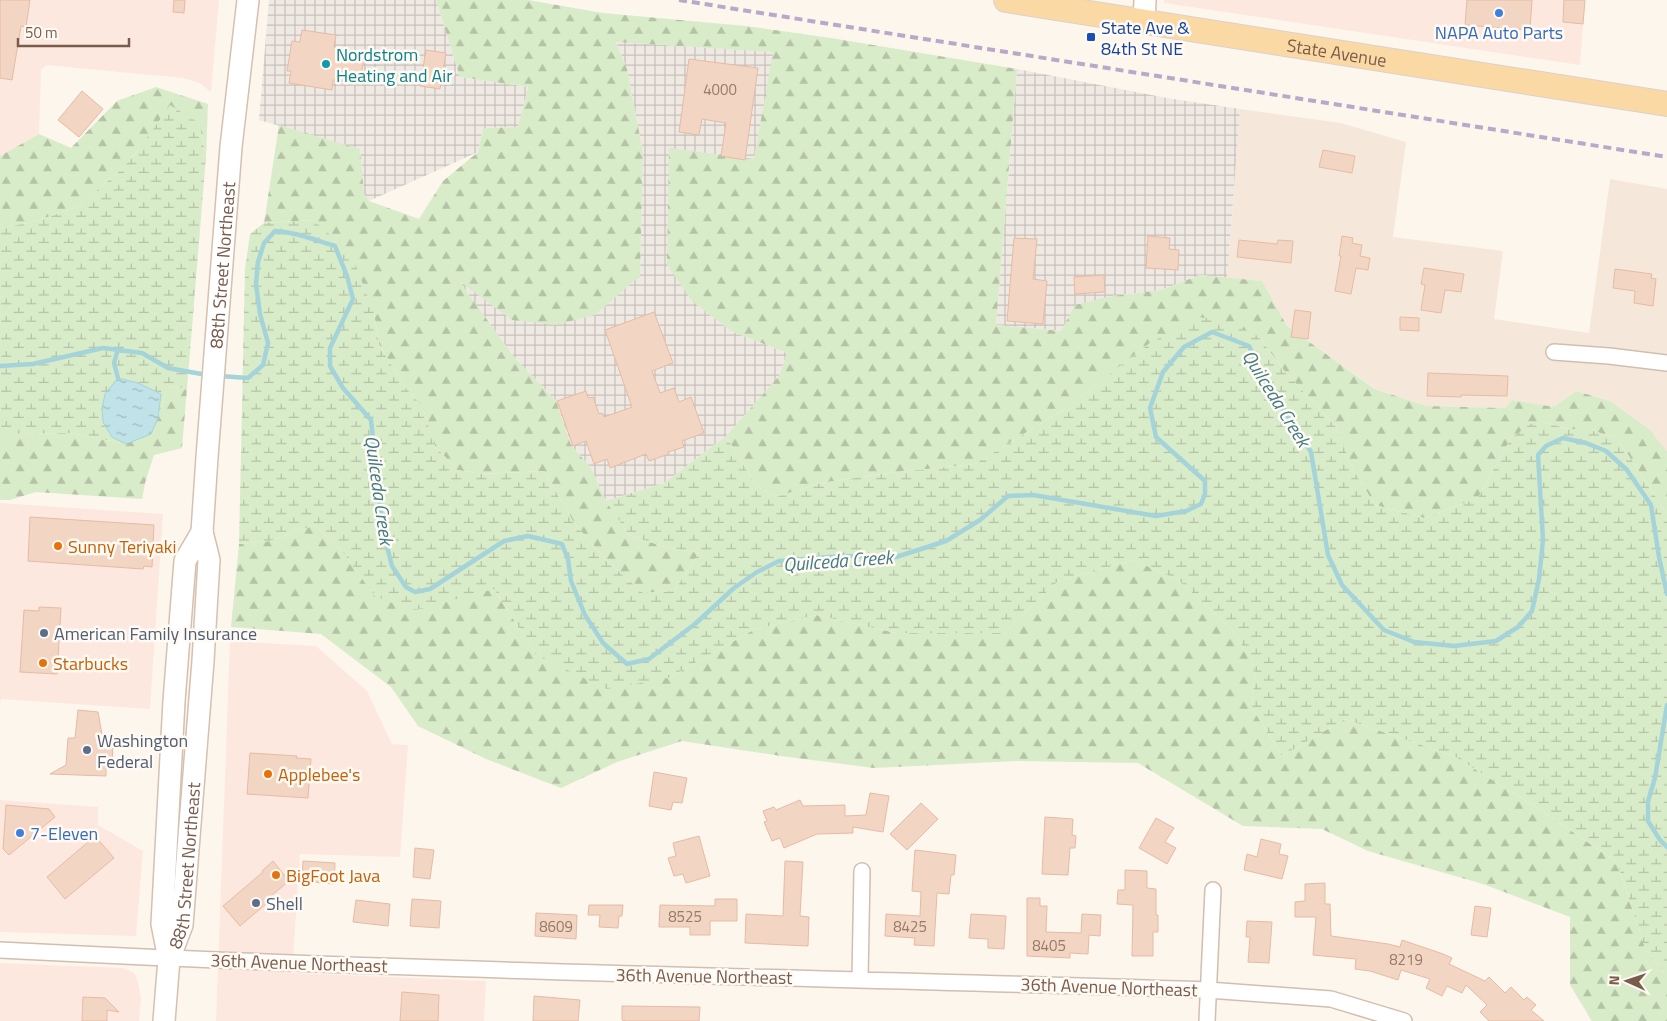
<svg xmlns="http://www.w3.org/2000/svg" width="1667" height="1021" viewBox="0 0 1667 1021" font-family="'Titillium Web',sans-serif">
<style>
.residential{fill:#f5e8da}
.commercial{fill:#fde8e0}
.industrial{fill:url(#industrial-grid)}
.forest{fill:url(#forest-firs)}
.wetland{fill:url(#wetland-marsh)}
.water{fill:url(#water-ripples);stroke:#a5d3da}
.lines{fill:none;stroke-linecap:round;stroke-linejoin:round}
.stream{stroke:#a5d3da;stroke-width:4.5}
.building{fill:#f3d5c3;stroke:#e6bba3}
.street-casing{stroke:#d1beb0;stroke-width:18}
.secondary-casing{stroke:#d6c0b0;stroke-width:24}
.primary-casing{stroke:#dad1cd;stroke-width:26}
.street{stroke:#fff;stroke-width:15}
.secondary{stroke:#fff;stroke-width:21}
.primary{stroke:#fbd9a5;stroke-width:24}
.rail{stroke:#b9a8c9;stroke-width:4;stroke-dasharray:8 5;stroke-linecap:butt}
.shop-dot{fill:#3f7fe0;stroke:#fffaf3;stroke-width:2}
.transit-dot{fill:#1a4fb4;stroke:#fffaf3;stroke-width:2}
.culture-dot{fill:#0f9aa8;stroke:#fffaf3;stroke-width:2}
.food-dot{fill:#e8710a;stroke:#fffaf3;stroke-width:2}
.service-dot{fill:#5c6f8a;stroke:#fffaf3;stroke-width:2}
.labels{text-anchor:middle;dominant-baseline:central;stroke-width:5;stroke-linejoin:round;paint-order:stroke}
.number-label{font-size:15px;fill:#987a6a}
.transit-label{font-size:18px;fill:#164399;stroke:#fffaf3;text-anchor:start}
.shop-label{font-size:18px;fill:#366cbe;stroke:#fffaf3}
.street-label{font-size:18px;fill:#7a5c4d;stroke:#fffaf3}
.culture-label{font-size:18px;fill:#0d838f;stroke:#fffaf3;text-anchor:start}
.food-label{font-size:18px;fill:#c56008;stroke:#fffaf3;text-anchor:start}
.service-label{font-size:18px;fill:#4e5e75;stroke:#fffaf3;text-anchor:start}
.water-label{font-size:19px;font-style:italic;fill:#437c86;stroke:#fffaf3}
</style>
<defs>
<pattern id="industrial-grid" width="8" height="8" patternUnits="userSpaceOnUse" patternTransform="scale(1.25)"><rect width="8" height="8" fill="#efe9e4"/><path d="M0 4h8M4 0v8" fill="none" stroke="#c7c0bb"/></pattern>
<pattern id="forest-firs" width="22" height="20" patternUnits="userSpaceOnUse" patternTransform="scale(1.25)"><rect width="22" height="20" fill="#d8ecc9"/><path d="M5 1l3.5 6h-7zM16 11l3.5 6h-7z" fill="#b4c2a5"/></pattern>
<pattern id="wetland-marsh" width="20" height="14" patternUnits="userSpaceOnUse" patternTransform="scale(1.25)"><rect width="20" height="14" fill="#d8ecc9"/><path d="M1 5h8M5 5V1M11 12h8M15 12V8" fill="none" stroke="#b4c2a5"/></pattern>
<pattern id="water-ripples" width="26" height="14" patternUnits="userSpaceOnUse" patternTransform="scale(1.25)"><rect width="26" height="14" fill="#bfe3e8"/><path d="M2 4q2-2 4 0t4 0M15 11q2-2 4 0t4 0" fill="none" stroke="#a0bbbe"/></pattern>
</defs>
<rect width="100%" height="100%" fill="#fdf6ec"/>
<path class="residential" d="M1240,109L1341,123L1406,142L1393,237L1503,251L1494,319L1589,333L1610,179L1667,189V451L1649,429L1610,401L1576,391L1554,407L1512,400L1505,408L1426,406L1376,389L1287,326L1262,281L1227,278Z"/>
<path class="commercial" d="M0,0H219L211,92L200,83L183,78L46,65L41,70L39,134L0,156Z
M1164,0H1585L1580,65L1164,3Z
M0,503L163,514L150,709L1,699L0,703Z
M230,641L316,646L367,691L392,744L408,745L400,857L300,854L292,973L486,981L484,1021H216Z
M0,800L98,807V825L143,851L136,936L0,932Z
M0,963L123,968L133,972L137,978L141,998L139,1021H0Z"/>
<path class="industrial" d="M269,0H436L460,77L528,87L518,127L483,128L478,152L369,201L364,194L360,149L259,120Z
M616,42L774,52L754,159L669,149L692,301L731,331L787,353L779,376L726,436L664,483L606,501L591,468L571,445L556,401L514,357L457,279L595,315L640,275L643,152L627,69Z
M1017,69L1167,98L1240,109L1227,278L1200,275L1161,290L1112,296L1061,331L996,325Z"/>
<path class="forest" d="M436,0H528L603,13L746,26L831,38L1017,69L996,325L1061,331L1075,305L1112,296L1161,290L1200,275L1262,281L1287,326L1375,389L1426,406L1505,408L1512,400L1554,407L1576,391L1610,401L1649,429L1667,451V514L1617,438L1587,429H1569L1544,422L1511,438L1478,498L1424,518L1375,505L1354,471L1336,427L1286,373L1258,336L1150,343L1066,408L975,464L889,473L821,483L776,497L756,486L726,436L779,376L787,353L731,331L692,301L667,265L669,148L754,159L773,52L616,42L627,69L643,152L640,276L595,315L555,325L512,320L459,281L514,357L556,401L571,445L591,468L606,501L629,535L665,547L699,553L674,591L643,593L607,561L574,523L544,471L483,474L457,470L435,446L422,406L403,385L379,344L374,313L313,220L264,223L279,125L360,149L364,194L369,201L419,219L443,181L478,152L483,128L518,127L528,87L460,77Z
M156,87L208,104L206,157L199,123L140,148L121,170L77,207L33,222L0,228V156L39,134L71,148L117,101Z
M167,387L187,388L182,448L154,455L145,483L142,499L36,492L10,500H0V434L71,433L126,444L158,418Z
M315,525L342,551L375,596L494,589L536,655L668,678L755,629L817,615L896,633H1004L1058,581L1134,560L1178,580L1232,629L1255,667L1252,708L1282,756L1345,719L1454,756L1539,809L1617,862L1645,948L1667,977V1021H1592L1570,985V917L1483,884L1368,851L1322,829L1243,826L1138,763L1017,761L874,768L781,756L682,741L617,762L561,788L486,759L418,726L391,687L321,634L231,627L239,544L270,541Z"/>
<path class="wetland" d="M170,105L199,123L206,157L187,388L167,387L158,418L151,434L126,444L71,433L0,434V228L33,222L77,207L121,170L140,148Z
M313,220L351,253L374,313L379,344L403,385L422,406L435,446L457,470L483,474L544,471L574,523L607,561L643,593L674,591L699,553L665,547L629,535L606,501L664,483L726,436L756,486L776,497L821,483L889,473L975,464L1066,408L1150,343L1198,317L1222,320L1258,336L1286,373L1336,427L1354,471L1375,505L1424,518L1478,498L1511,438L1530,424L1544,422L1568,429H1587L1617,438L1667,514V977L1645,948L1617,862L1539,809L1454,756L1345,719L1282,756L1252,708L1255,667L1232,629L1178,580L1134,560L1058,581L1004,633H896L817,615L755,629L668,678L607,689L536,655L494,589L412,611L375,596L342,551L315,525L270,541L239,544L245,269L250,234L264,223Z"/>
<path class="water" d="M118,378L138,383L161,394L158,418L151,434L126,444L112,437L103,422L102,408L105,394Z"/>
<g class="lines">
<path class="stream" d="M118,349L114,363L118,378
M0,366L33,364L103,348L142,353L168,368L207,375
M220,376L248,378L263,365L268,343L260,314L256,284L258,262L264,243L275,231C296,232 315,240 335,246L347,276L353,299L330,348V366L343,388L371,420L383,531L392,566L406,587L415,592L430,589L504,541L528,536L562,544L568,559L571,581L585,615L603,643L627,664L649,659L695,624L734,588L757,572L779,561L842,556L896,557L946,541L980,520L1008,496L1033,495L1156,516L1186,511L1201,504L1205,494V481L1156,437L1150,408L1163,372L1184,347L1212,332L1249,346L1265,381L1311,452L1328,555L1342,585L1384,630L1414,642L1454,646L1496,641L1518,627L1532,611L1539,579L1543,540L1538,455L1546,446L1563,438L1586,443L1606,451L1627,470L1651,505L1659,557L1667,594
M1667,705L1655,778L1648,801V821L1660,840L1667,847"/>
</g>
<path class="building" d="M0,0H30L26,27L21,26L12,80L0,78Z
M174,0H185L184,13L173,12Z
M1467,0H1532L1530,30L1465,25Z
M1564,0H1585L1583,24L1563,22Z
M302,30L336,35L334,47L341,49L340,55L364,58L360,83L333,80L332,90L289,83L291,71H287L292,41L300,42Z
M426,50L446,53L440,89L420,86Z
M689,59L758,68L745,160L721,156L726,123L702,119L699,135L679,132Z
M82,91L103,109L79,137L58,120Z
M1323,150L1355,156L1352,173L1319,167Z
M1148,236L1170,238L1169,249L1179,250L1178,270L1146,268Z
M1342,236L1353,238L1352,243L1362,245L1360,256L1370,258L1368,270L1356,268L1351,294L1335,291L1341,256H1339Z
M1014,238L1037,239L1033,279L1047,281L1043,324L1007,321Z
M1239,240L1277,244L1278,240L1293,241L1291,263L1237,257Z
M1424,268L1464,274L1461,292L1445,290L1441,313L1421,310L1425,285L1421,284Z
M1615,269L1652,274L1651,278L1656,279L1653,306L1634,303L1635,291L1613,288Z
M1104,275L1105,292L1075,294L1074,277Z
M1295,310L1311,312L1308,339L1291,337Z
M654,312L673,363L652,371L660,393L674,388L679,402L691,397L704,433L682,441L684,447L668,452L669,454L649,461L646,454L610,468L607,459L594,464L586,441L573,446L557,401L586,391L588,398L593,397L599,414L602,413L604,417L632,407L605,330Z
M1400,317L1419,318V331L1400,330Z
M1428,373L1508,376L1507,396L1461,395V397L1427,396Z
M30,517L154,525L152,567L144,566L143,569L28,561Z
M39,607L61,608L57,674L20,672L24,610L39,611Z
M78,710L98,712L103,740L113,741L112,769L106,768V776L50,774L66,765L68,738H75Z
M250,753L297,756L296,758L311,759L308,798L247,794Z
M654,772L687,778L682,803L673,802L671,810L649,806Z
M870,793L889,796L883,832L853,827V833L817,834L784,848L780,838L772,841L764,822L767,821L763,811L774,807L776,810L800,800L803,806L845,805V816L866,815Z
M921,803L938,819L907,850L890,834Z
M6,805L49,809L55,817L9,855L3,849Z
M1045,817L1073,819L1072,835L1076,836L1075,848H1070L1068,875L1042,874Z
M1156,818L1174,828L1165,842L1176,848L1167,864L1139,848Z
M95,836L114,858L65,899L47,877Z
M699,836L710,876L686,883L683,874L674,876L668,858L676,856L673,843Z
M1261,839L1281,844L1279,854L1288,856L1282,879L1244,870L1247,854L1257,857Z
M415,848L434,850L430,879L413,877Z
M915,850L956,855L954,875H951L949,894L937,893L934,946L914,945L915,938L885,936L886,914L920,916L921,892L912,891Z
M273,861L289,881L265,901L267,903L240,926L223,906L263,872L262,871Z
M303,861L335,863L334,884L302,881Z
M785,861L803,862L800,916L809,917L808,946L745,943L746,914L783,916Z
M1125,870L1147,871V888L1156,889V915H1158V932H1153V956H1132L1133,905L1117,904L1118,890H1125Z
M1325,883V904H1330L1331,936L1388,944L1400,947L1402,940L1443,954L1452,958L1449,964L1485,981L1489,977L1505,993L1511,987L1524,1000L1527,997L1536,1005L1531,1010L1544,1021H1489L1480,1012L1487,1005L1466,985L1462,993L1447,986L1442,996L1426,988L1430,979L1401,970L1398,980L1370,971L1355,969L1356,959L1313,955L1316,917H1295V902L1305,901V884Z
M1027,898H1040V906H1047L1046,932L1081,933L1082,914L1101,915L1100,936L1089,935L1088,954L1070,953V958L1027,956Z
M412,899L441,901L439,928L410,926Z
M715,899H737V921H710V935H690V927H659L660,905L715,906Z
M356,900L390,904L388,926L353,922Z
M589,905H623L622,916H619L618,928L599,927L600,915H588Z
M1475,906L1491,908L1487,937L1471,935Z
M536,913L577,915L576,939L535,936Z
M971,914L1006,916L1004,949L988,948V939L969,938Z
M1247,921L1272,922L1269,963L1248,962L1250,937H1246Z
M402,992L439,995L438,1021H400Z
M534,996L580,1000L578,1021H533Z
M83,997L105,998L119,1012L107,1010V1021H82Z
M622,1006L700,1007L699,1021H626L622,1020Z"/>
<g class="lines">
<g class="street-casing">
<path id="street" d="M1554,352L1609,356L1667,363
M0,950C403,971 806,977 1208,990L1331,999L1404,1021
M860,979L862,871
M1207,1021L1213,890"/>
</g>
<g class="secondary-casing">
<g id="secondary">
<path d="M1144,22L1145,0"/>
<path id="s1" d="M169,959L182,925L203,661L209,560L202,532L207,457L231,147L248,0"/>
<path d="M164,1021L169,959L162,924L174,701L185,561L202,532"/>
</g>
</g>
<g class="primary-casing">
<g id="primary">
<path id="s2" d="M1006,0L1667,104"/>
</g>
</g>
<use href="#street" class="street"/>
<use href="#secondary" class="secondary"/>
<use href="#primary" class="primary"/>
<path class="rail" d="M679,0L1667,157"/>
</g>
<g class="shop-dot">
<circle cx="1499" cy="13" r="5"/>
<circle cx="20" cy="833" r="5"/>
</g>
<rect class="transit-dot" x="1086" y="32" width="10" height="10" rx="2.5"/>
<circle class="culture-dot" cx="326" cy="64" r="5"/>
<g class="food-dot">
<circle cx="58" cy="546" r="5"/>
<circle cx="43" cy="663" r="5"/>
<circle cx="268" cy="774" r="5"/>
<circle cx="276" cy="875" r="5"/>
</g>
<g class="service-dot">
<circle cx="44" cy="633" r="5"/>
<circle cx="87" cy="750" r="5"/>
<circle cx="256" cy="903" r="5"/>
</g>
<g class="labels">
<g class="number-label">
<text x="720" y="89">4000</text>
<text x="685" y="916">8525</text>
<text x="556" y="926">8609</text>
<text x="910" y="926">8425</text>
<text x="1049" y="945">8405</text>
<text x="1406" y="959">8219</text>
</g>
<g class="transit-label">
<text x="1101" y="27">State Ave &amp;<tspan x="1101" dy="21">84th St NE</tspan></text>
</g>
<g class="shop-label">
<text x="1499" y="32">NAPA Auto Parts</text>
<text x="30" y="833" text-anchor="start">7-Eleven</text>
</g>
<g class="street-label">
<text stroke="none"><textPath href="#s2" startOffset="335">State Avenue</textPath></text>
<text stroke="none"><textPath href="#s1" startOffset="699">88th Street Northeast</textPath></text>
<text stroke="none"><textPath href="#s1" startOffset="96">88th Street Northeast</textPath></text>
<text transform="translate(299 963) rotate(2)">36th Avenue Northeast</text>
<text transform="translate(704 976) rotate(1)">36th Avenue Northeast</text>
<text transform="translate(1109 987) rotate(2)">36th Avenue Northeast</text>
</g>
<g class="culture-label">
<text x="336" y="54">Nordstrom<tspan x="336" dy="21">Heating and Air</tspan></text>
</g>
<g class="food-label">
<text x="68" y="546">Sunny Teriyaki</text>
<text x="53" y="663">Starbucks</text>
<text x="278" y="774">Applebee's</text>
<text x="286" y="875">BigFoot Java</text>
</g>
<g class="service-label">
<text x="54" y="633">American Family Insurance</text>
<text x="97" y="740">Washington<tspan x="97" dy="21">Federal</tspan></text>
<text x="266" y="903">Shell</text>
</g>
<g class="water-label">
<text transform="translate(1277 398) rotate(58)">Quilceda Creek</text>
<text transform="translate(380 490) rotate(82)">Quilceda Creek</text>
<text transform="translate(838 560) rotate(-4)">Quilceda Creek</text>
</g>
</g>
<g transform="translate(1627 981) rotate(273)" stroke="#fffaf3" stroke-width="4" paint-order="stroke">
<path d="M0-4L9 19L0 12L-9 19Z" fill="#7a5c4d"/>
<text y="-8" font-size="14" font-weight="bold" text-anchor="middle" fill="#7a5c4d">N</text>
</g>
<path d="M18 38v8h111v-8" fill="none" stroke="#7a5c4d" stroke-width="2.5"/>
<text x="25" y="38" font-size="15" fill="#7a5c4d" stroke="#fffaf3" stroke-width="4" paint-order="stroke">50 m</text>
</svg>
